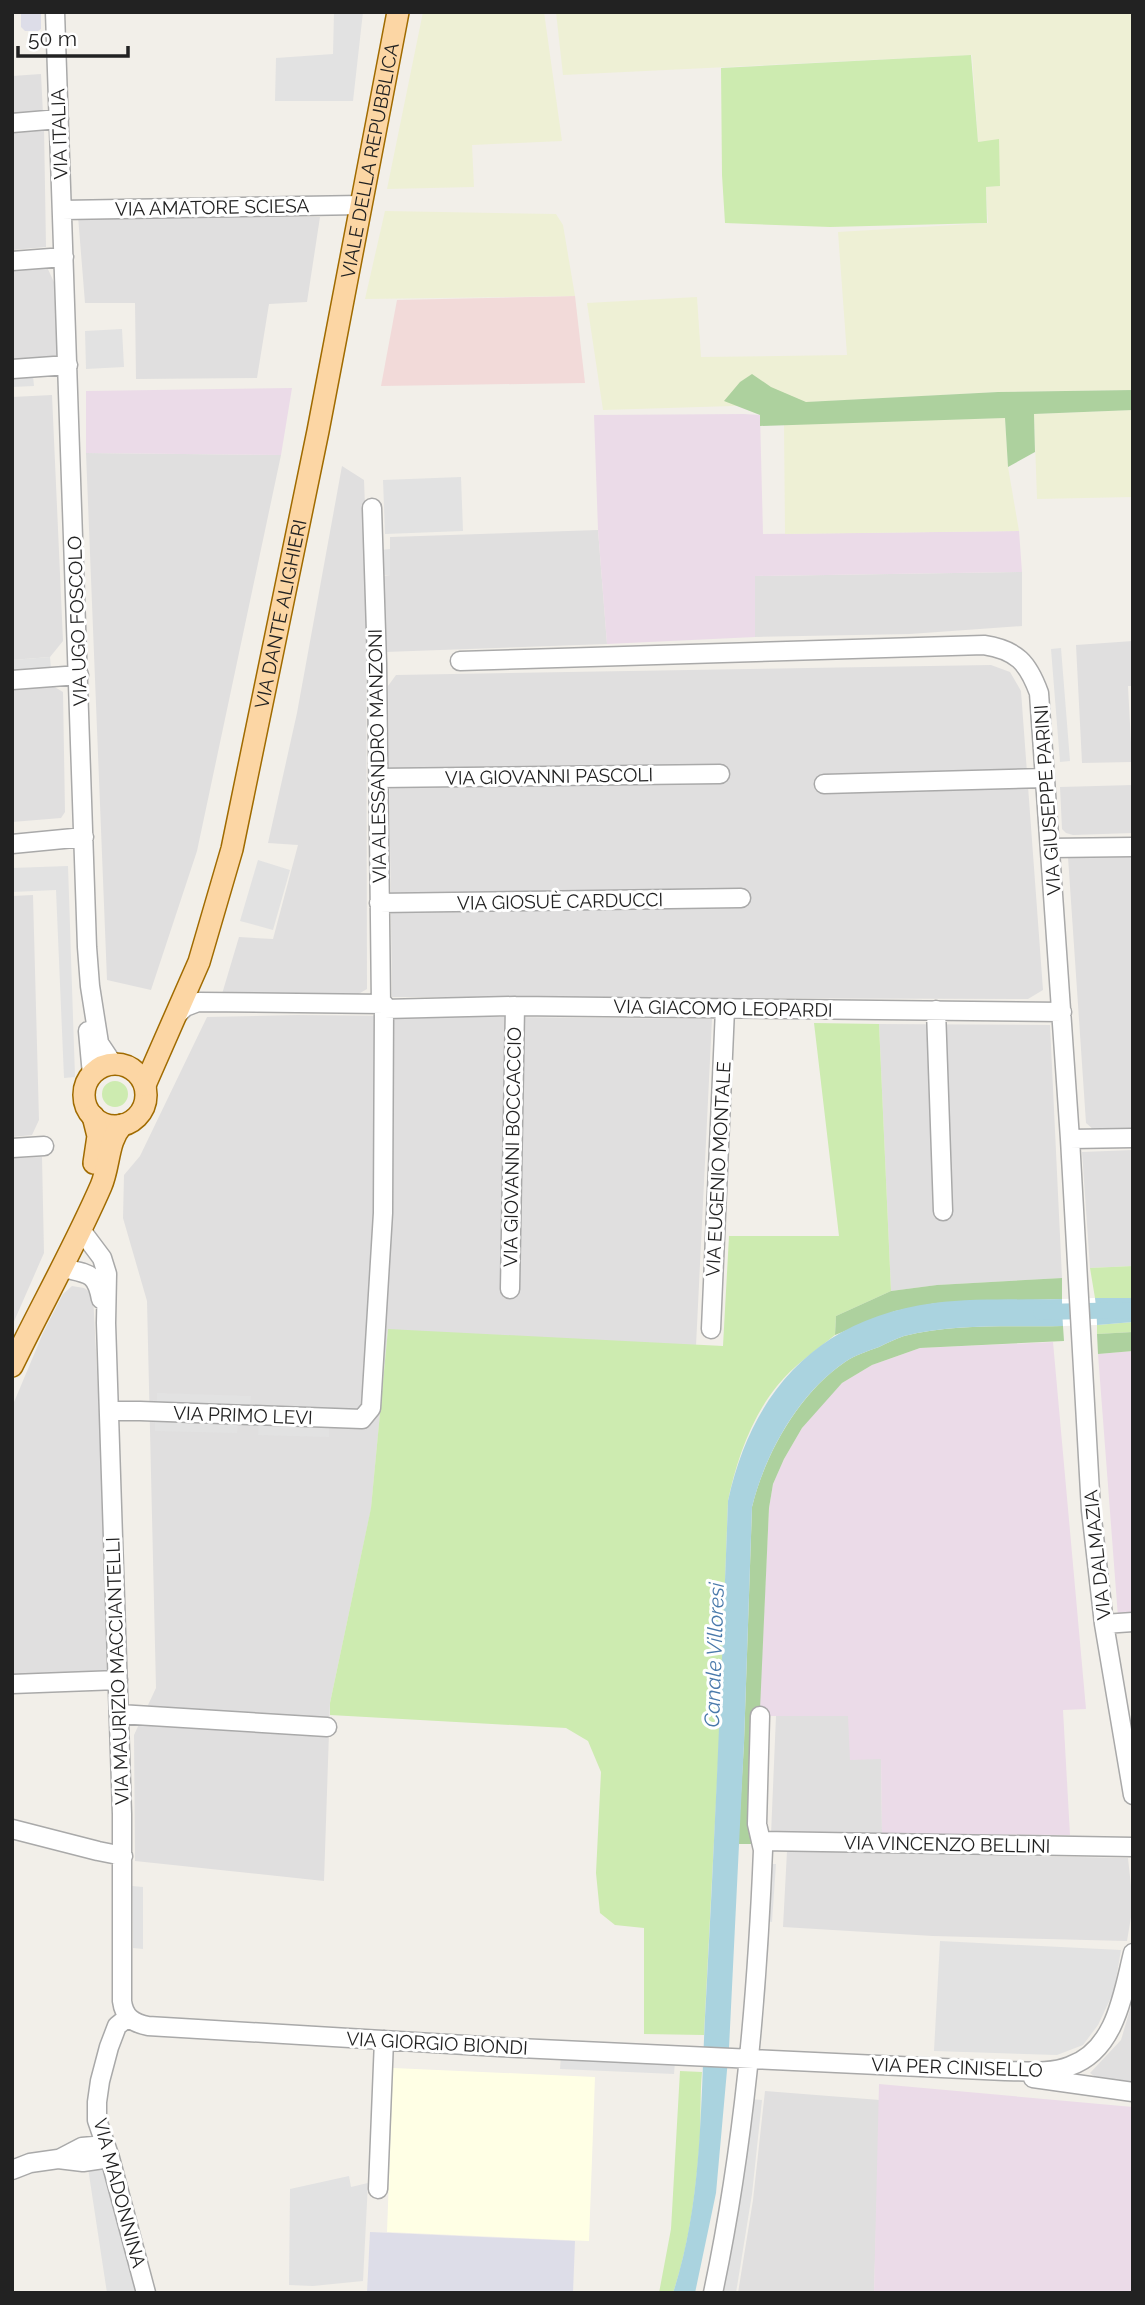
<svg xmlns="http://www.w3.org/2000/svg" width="1145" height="2305" viewBox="0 0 1145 2305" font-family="Raleway,sans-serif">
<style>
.residential{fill:#e0dfdf}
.commercial{fill:#f2dad9}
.industrial{fill:#ebdbe8}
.education{fill:#ffffe5}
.farmland{fill:#eef0d5}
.grass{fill:#cdebb0}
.forest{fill:#add19e}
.parking{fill:#e2e2e2}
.plaza{fill:#dddde8}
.water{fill:#aad3df}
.pier{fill:#fff}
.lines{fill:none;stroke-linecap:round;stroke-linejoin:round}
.canal{stroke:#aad3df;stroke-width:16}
.minor-casing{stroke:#a9a9a9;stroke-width:21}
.major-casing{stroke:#a06b00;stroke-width:24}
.minor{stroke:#fff;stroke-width:18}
.major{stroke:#fcd6a4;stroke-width:21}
.labels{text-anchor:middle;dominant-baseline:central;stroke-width:6;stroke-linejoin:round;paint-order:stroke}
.street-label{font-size:19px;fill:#222;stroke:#fff}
.water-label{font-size:21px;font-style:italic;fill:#4a7aab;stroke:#fff}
</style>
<rect width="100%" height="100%" fill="#f2efe9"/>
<path class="residential" d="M41,74L43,114L12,117V76Z
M44,127L46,247L12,250V130Z
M78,216L320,217L307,302L269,304L257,378L136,379L135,303H85Z
M12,267H47L58,291L61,350L53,359L12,361Z
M52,395L63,641L50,657L12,660V397Z
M86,453L281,455L197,851L151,990L107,980Z
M342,466L364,480L366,533L367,989L355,996L222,994L239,937L273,939L298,845L268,843L297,713Z
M598,530L607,644L385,652L382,576L390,575V537Z
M1022,572V626L910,634L755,637L754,576Z
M1133,641V686H1128L1132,762L1082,763L1076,645Z
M991,665L1010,672L1021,691L1043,990L1028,999L392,997L388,686L396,675Z
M53,686L63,692L65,812L61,818L12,822V689Z
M1133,785V833L1073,835L1066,833L1062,829L1060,787Z
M1133,855V1128L1094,1130L1086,1123L1068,857Z
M33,895L39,1120L32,1135L12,1137V896Z
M297,1015L712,1019L696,1346L388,1330L371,1509L330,1703L324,1881L135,1861L134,1735L156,1688L147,1301L123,1218L124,1175L140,1156L207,1017Z
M879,1024L1050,1025L1062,1278L937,1285L891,1291Z
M1133,1150V1266L1090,1268L1082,1152Z
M42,1157L44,1253L12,1326V1158Z
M72,1286L84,1288L93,1294L100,1430L107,1675L12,1677V1407L43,1333L63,1294Z
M776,1716H848L881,1759L882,1834L771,1835Z
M787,1851L1128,1858L1133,1905L1127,1941L933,1936L783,1927Z
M1133,1999V2082L1100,2080L1090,2073L1121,2040Z
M765,2091L880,2100L874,2293H738L753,2200Z"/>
<path class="commercial" d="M575,296L585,383L381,386L397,300Z"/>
<path class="industrial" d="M292,388L281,455L86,453V391Z
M744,414L760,415L763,534L1019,531L1022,572L755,576V637L607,644L598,530L594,415Z
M1053,1342L1086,1709L1063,1710L1070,1835L882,1834L881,1759L850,1760L848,1716H759L769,1508L773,1484L784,1459L802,1428L826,1399L842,1383L872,1365L920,1348Z
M1133,1351V1616L1118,1617L1098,1354Z
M879,2084L1133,2107V2293H874Z"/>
<path class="education" d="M393,2068L595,2077L589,2241L387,2232Z"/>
<path class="farmland" d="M423,12H544L562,141L472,145L474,187L387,189Z
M556,12H1133V390L998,392L733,406L603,410L587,303L697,297L701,357L847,355L838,232L988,223L986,187L999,186V140L978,142L972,55L563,75Z
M385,211L556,214L563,225L575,296L365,299Z
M1133,410V497L1037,499L1034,414Z
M1005,418L1008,467L1019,531L785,534L784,424Z"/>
<path class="grass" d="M971,55L978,142L999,139L1000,186L986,187L987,223L830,227L725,223L722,175L721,68Z
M814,1023L879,1024L891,1291L836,1316L835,1335C815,1351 793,1366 777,1386C751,1418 736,1462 728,1501L719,1744L704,2035L644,2034V1928L615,1925L600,1913L596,1873L601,1772L588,1741L566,1728L330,1715V1703L371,1508L388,1329L723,1346L729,1236H839Z
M102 1094a13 13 0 1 1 26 0a13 13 0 1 1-26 0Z
M1133,1266V1298H1095L1090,1268Z
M1133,1322V1332L1097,1334V1325Z
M680,2071L702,2072C700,2093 701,2115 700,2137C696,2190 690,2242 673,2293H659L671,2229Z"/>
<path class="forest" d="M752,374L771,387L806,402L998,392L1133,390V410L1034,414L1035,452L1008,467L1005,418L760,426V415L724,401L740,382Z
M1062,1278V1299L936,1303L895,1311L835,1335L836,1316L891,1291L937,1285Z
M1063,1326L1064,1341L920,1348L872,1365L842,1383L802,1428L784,1459L773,1484L769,1508L754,1844H738L744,1743L752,1507C765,1454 799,1393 845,1362C855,1355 868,1351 879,1347C887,1343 895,1339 904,1336C955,1323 1011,1327 1063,1326Z
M1133,1332V1351L1098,1354L1097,1334Z"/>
<path class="parking" d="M334,12H363L353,101H275L276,58L333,54Z
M122,329L124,367L86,369L85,331Z
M33,376L34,386L12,387V378Z
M461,477L463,531L385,534L383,480Z
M390,549V575H382L381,550Z
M1061,648L1070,761L1060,762L1051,649Z
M50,657L51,669L12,673V660Z
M258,860L290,870L273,930L240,921Z
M68,866L75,1077L64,1078L56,890L12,892V868Z
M157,1393L251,1396L250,1406L157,1402Z
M155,1421L238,1423L237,1433L155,1431Z
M259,1424L329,1426V1437L258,1435Z
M769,1864H776L772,1922L765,1921Z
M132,1886L143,1887V1949L133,1948Z
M940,1941L1121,1950L1114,1991L1098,2025L1083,2045L1057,2055L934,2051Z
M561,2056L675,2062L674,2074L560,2069Z
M750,2099L762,2100L752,2194L736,2293H722L740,2192Z
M106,2165L139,2293H107L88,2168Z
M349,2176L351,2187L368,2183L363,2281L313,2286L289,2285L290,2189Z"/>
<path class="plaza" d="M21,12H41V29L38,31H25L21,27Z
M370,2232L575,2241L573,2293H367Z"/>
<path class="water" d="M1095,1298H1133V1322L1097,1325Z
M1062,1299L1063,1326C1011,1327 955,1323 904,1336C895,1339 887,1343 879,1347C868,1351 855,1355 845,1362C798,1394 765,1454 752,1507L744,1743L729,2048L716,2193L695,2293H673C704,2198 700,2097 706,1999C715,1833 722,1667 728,1501C752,1390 819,1318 934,1303C975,1298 1021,1300 1062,1299Z"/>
<path class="pier" d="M1095,1298L1097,1325L1063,1326L1062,1299Z"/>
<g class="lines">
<path class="canal" d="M1041,1312L1133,1310"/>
<g class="minor-casing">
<path id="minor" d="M55,12L87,947L90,986L99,1043L113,1064
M12,123L59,119
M62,210L362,205
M12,261L64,257
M12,369L68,365
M372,508L377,663L381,1004
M460,661L984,645C1017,650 1028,663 1039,693L1070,1139L1091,1510L1104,1624L1133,1795
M12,680L79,675
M378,778L720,774
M824,784L1045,778
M12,844L84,837
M1050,848L1133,847
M379,903L741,898
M384,1009L515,1006L1062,1012
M936,1010L943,1211
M88,1031L92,1075
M1070,1139L1133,1138
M12,1148L44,1146
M81,1230L102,1258L107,1274L106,1323L122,1814V2001C124,2017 133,2023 148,2026L499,2047L1005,2071C1026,2071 1050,2074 1070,2066C1116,2050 1123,1993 1133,1953
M63,1268C88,1274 96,1272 101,1299
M510,1289L515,1006
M711,1329L725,1009
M109,1411H140L362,1419L371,1408L383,1213L384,1004L198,1002L185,1007L178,1014
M1104,1624L1133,1622
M12,1684L118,1680
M119,1714L327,1727
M12,1829L98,1851L123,1856
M761,1841L1133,1847
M128,2017L117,2026L109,2047L100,2081L97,2102V2120L110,2158L146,2293
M1033,2078L1133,2092
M59,2159L82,2147L105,2145
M12,2170L30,2163L58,2159L83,2162L110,2158
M378,2189L384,2040
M713,2293C744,2147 757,1999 763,1850L757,1824L760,1716"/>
</g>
<g class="major-casing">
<g id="major">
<circle cx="115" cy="1095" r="31"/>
<path id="s1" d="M145,1085L199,962L232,849L318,431L398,12"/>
<path d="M93,1116L98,1136L94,1163"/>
<path d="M12,1366C41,1306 74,1248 101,1186C110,1165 107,1142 122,1125"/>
</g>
</g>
<use href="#minor" class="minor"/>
<use href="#major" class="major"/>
</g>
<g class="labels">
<g class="street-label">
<text transform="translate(59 134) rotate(-92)">VIA ITALIA</text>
<text stroke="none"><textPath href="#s1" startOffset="954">VIALE DELLA REPUBBLICA</textPath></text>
<text transform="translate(212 207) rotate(-1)">VIA AMATORE SCIESA</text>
<text stroke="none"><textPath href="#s1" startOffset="492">VIA DANTE ALIGHIERI</textPath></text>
<text transform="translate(77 621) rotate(-92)">VIA UGO FOSCOLO</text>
<text transform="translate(377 756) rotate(-91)">VIA ALESSANDRO MANZONI</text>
<text transform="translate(549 776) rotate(-1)">VIA GIOVANNI PASCOLI</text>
<text transform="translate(1047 800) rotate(-94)">VIA GIUSEPPE PARINI</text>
<text transform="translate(560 901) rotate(-1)">VIA GIOSUÈ CARDUCCI</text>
<text transform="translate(723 1008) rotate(1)">VIA GIACOMO LEOPARDI</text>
<text transform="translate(512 1147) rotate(-89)">VIA GIOVANNI BOCCACCIO</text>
<text transform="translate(718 1169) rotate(-87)">VIA EUGENIO MONTALE</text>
<text transform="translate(243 1415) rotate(2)">VIA PRIMO LEVI</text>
<text transform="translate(1097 1555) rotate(-96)">VIA DALMAZIA</text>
<text transform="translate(117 1671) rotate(-92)">VIA MAURIZIO MACCIANTELLI</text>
<text transform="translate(947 1844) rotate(1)">VIA VINCENZO BELLINI</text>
<text transform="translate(437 2043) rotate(3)">VIA GIORGIO BIONDI</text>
<text transform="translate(957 2067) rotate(2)">VIA PER CINISELLO</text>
<text transform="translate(120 2193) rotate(75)">VIA MADONNINA</text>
</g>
<g class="water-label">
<text transform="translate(714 1655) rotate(-88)">Canale Villoresi</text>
</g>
</g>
<rect width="1145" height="2305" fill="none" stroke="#222222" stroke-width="28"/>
<path d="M18 46v10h110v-10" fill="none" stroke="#222222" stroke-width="3.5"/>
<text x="28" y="46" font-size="21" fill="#222222" stroke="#ffffff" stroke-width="5" paint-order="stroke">50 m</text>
</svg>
